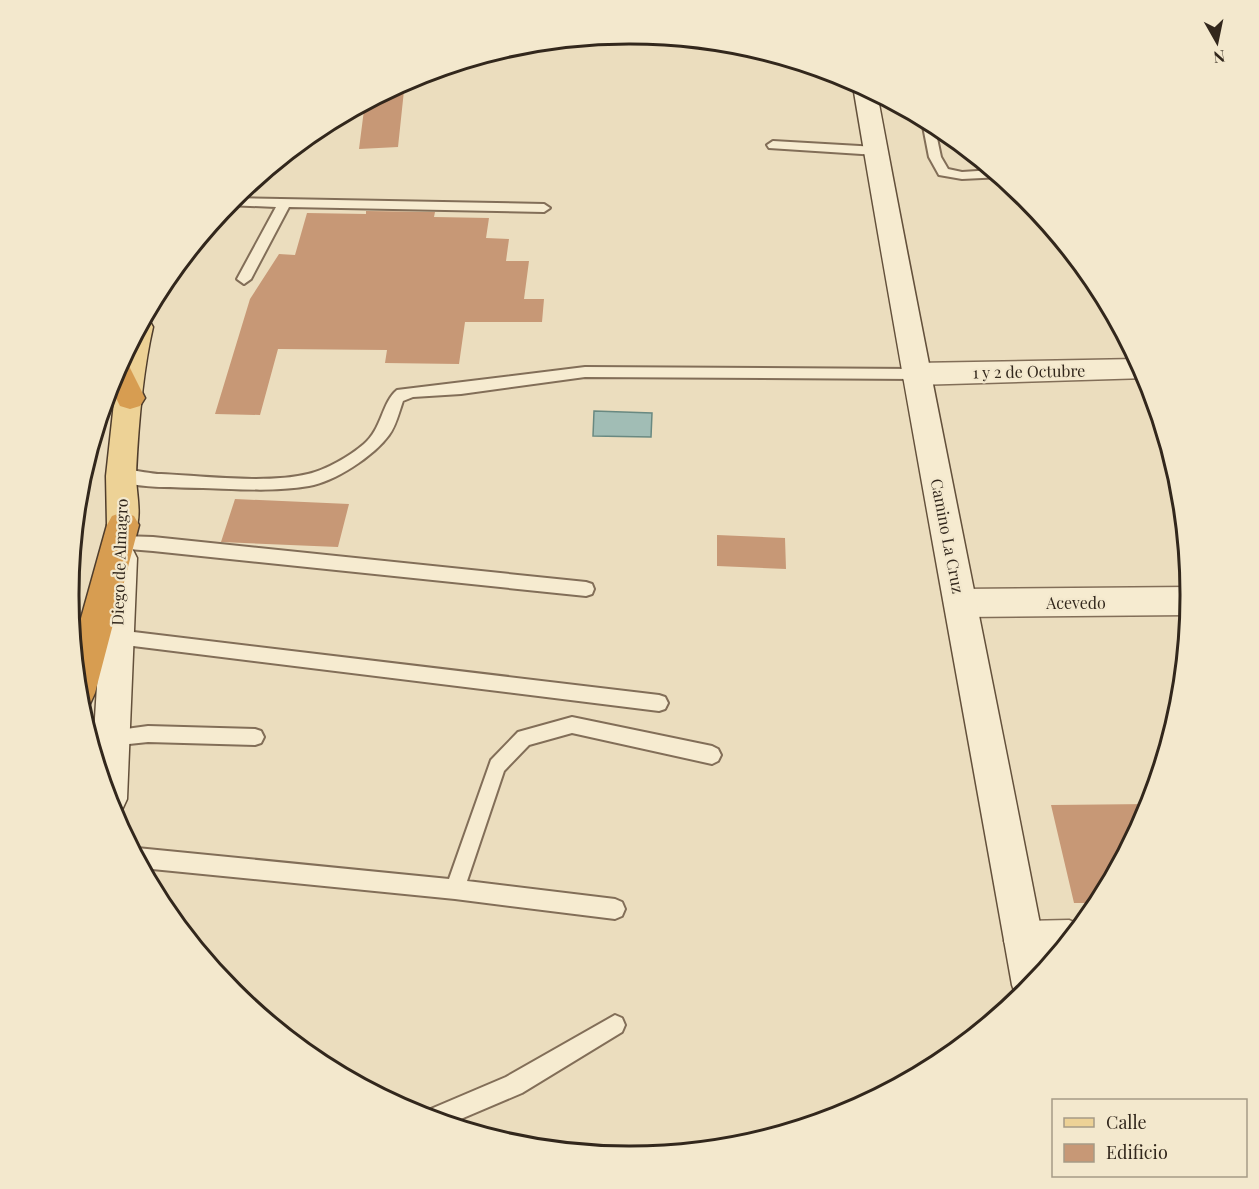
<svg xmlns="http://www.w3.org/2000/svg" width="1259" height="1189" viewBox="0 0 1259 1189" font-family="'Playfair Display',serif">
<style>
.water{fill:#a1bdb5;stroke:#698981;stroke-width:1.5}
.building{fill:#c79876}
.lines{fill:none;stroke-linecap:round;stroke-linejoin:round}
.lane-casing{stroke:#826e58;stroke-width:4}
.street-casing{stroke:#826e58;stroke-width:3}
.secondary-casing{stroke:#63503b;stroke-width:3}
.primary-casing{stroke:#4f3d2c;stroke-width:3}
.highway-casing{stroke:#4f3d2c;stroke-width:3}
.lane{fill:#f6ebd0;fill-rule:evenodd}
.street{fill:#f6ebd0;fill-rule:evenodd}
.secondary{fill:#f6ebd0;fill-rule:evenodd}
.primary{fill:#edd296;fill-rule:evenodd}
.highway{fill:#d79d51;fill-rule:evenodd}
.labels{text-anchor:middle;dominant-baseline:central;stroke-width:4.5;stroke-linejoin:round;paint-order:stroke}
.street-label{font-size:16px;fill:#32271c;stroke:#f3e8cd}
.rim{fill:none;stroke:#32271c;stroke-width:3}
</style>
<rect width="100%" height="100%" fill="#ebddbe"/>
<path class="water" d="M594,411L652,413L651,437L593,436Z"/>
<path class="building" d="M405,81L398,147L359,149L365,102Z
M366,211L435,212L434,217L489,218L486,238L509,239L506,261H529L524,299H544L542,322H465L459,364L385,363L387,350L278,349L260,415L215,414L250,299L279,254L295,255L307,213L366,214Z
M235,499L349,504L338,547L221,542Z
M717,535L785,538L786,569L717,566Z
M1150,804L1098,903H1074L1051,805Z"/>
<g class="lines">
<g class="lane-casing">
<path id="lane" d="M924,118L934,124L941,157L948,169L962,172L993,170L1002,177L962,179L939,175L929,157L922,121Z
M773,141L877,147L883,151L877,155L769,148L767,145Z
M232,198L544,204L550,208L544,212L289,207L251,279L244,284L237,279L276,207L226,205Z
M585,367L915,369L922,374L915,379L585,377L461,394L413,397L403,401C399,412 396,426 389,435C374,456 334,482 309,486C274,492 238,489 203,488C175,487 143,489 116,480L113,476L116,472C129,467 147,474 161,474C203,476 268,484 308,474C326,470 350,456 364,444C382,429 382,402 397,390Z
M122,536L153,537L586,582L592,584L594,589L592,594L586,596L153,551L116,548L114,543L116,538Z
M117,630L659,695L665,697L668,703L665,709L659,711L117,644L111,642L109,637L111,632Z
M572,717L712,746L718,749L721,755L718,761L712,764L572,733L529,745L504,771L467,881L615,899L622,902L625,909L622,916L615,919L455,899L142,868L133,850L137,848L449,879L491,760L518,732Z
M148,726L255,729L261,731L264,737L261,743L255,745L148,742L110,746L104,744L101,738L104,732Z
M615,1015L622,1018L625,1025L622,1032L522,1093L449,1124L424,1116L426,1111L506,1077Z"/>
</g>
<g class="street-casing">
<path id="street" d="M1137,359L1147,378L915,385L905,382L901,374L905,366L915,363Z
M1190,587L1189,615L961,617L949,613L944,603L949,593L961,589Z
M1069,920L1081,925L1052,960L1024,961L1010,955L1004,941L1010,927L1024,921Z"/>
</g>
<g class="secondary-casing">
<path id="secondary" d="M856,82L877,93C931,384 992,674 1048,965L1017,999L1012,985C959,685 903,386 853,86Z
M121,544L132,548L137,558L127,799L121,812L114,815L93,750L105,558L110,548Z"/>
</g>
<g class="primary-casing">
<path id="primary" d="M143,318L149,320L153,327C143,370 138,430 136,475C136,494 143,516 134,534L123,538L112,534L107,525L106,476L118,366Z"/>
</g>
<g class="highway-casing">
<path id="highway" d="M121,360L127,362L145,398L140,406L130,409L120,406L109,384Z
M123,512L134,516L139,525L95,693L90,704L80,708L73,647L107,525L112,516Z"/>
</g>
<use href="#lane" class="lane"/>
<use href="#street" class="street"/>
<use href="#secondary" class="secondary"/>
<use href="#primary" class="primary"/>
<use href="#highway" class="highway"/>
</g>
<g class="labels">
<g class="street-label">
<text transform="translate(1029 371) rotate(-1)">1 y 2 de Octubre</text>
<text transform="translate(948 536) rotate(79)">Camino La Cruz</text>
<text transform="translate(119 562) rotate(-88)">Diego de Almagro</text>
<text x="1076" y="602">Acevedo</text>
</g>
</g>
<path d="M0 0H1259V1189H0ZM629 44H630A550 550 0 0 1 1180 594V596A550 550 0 0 1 630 1146H629A550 550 0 0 1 79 596V594A550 550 0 0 1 629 44Z" fill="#f3e8cd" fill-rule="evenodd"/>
<path class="rim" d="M629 44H630A550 550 0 0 1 1180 594V596A550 550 0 0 1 630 1146H629A550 550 0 0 1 79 596V594A550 550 0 0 1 629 44Z"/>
<rect x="1052" y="1099" width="195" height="78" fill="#f3e8cd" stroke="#a69b86" stroke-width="1.5"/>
<rect x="1064" y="1118" width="30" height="9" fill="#edd296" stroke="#a69b86" stroke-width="1.5"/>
<text x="1106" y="1129" font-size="18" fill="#32271c">Calle</text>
<rect x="1064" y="1144" width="30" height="18" fill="#c79876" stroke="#a69b86" stroke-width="1.5"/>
<text x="1106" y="1159" font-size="18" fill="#32271c">Edificio</text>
<g transform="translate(1217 42) rotate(171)" stroke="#f3e8cd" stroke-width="4.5" paint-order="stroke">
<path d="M0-4.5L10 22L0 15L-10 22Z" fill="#32271c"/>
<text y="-9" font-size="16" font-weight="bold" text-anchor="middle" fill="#32271c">N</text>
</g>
</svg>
